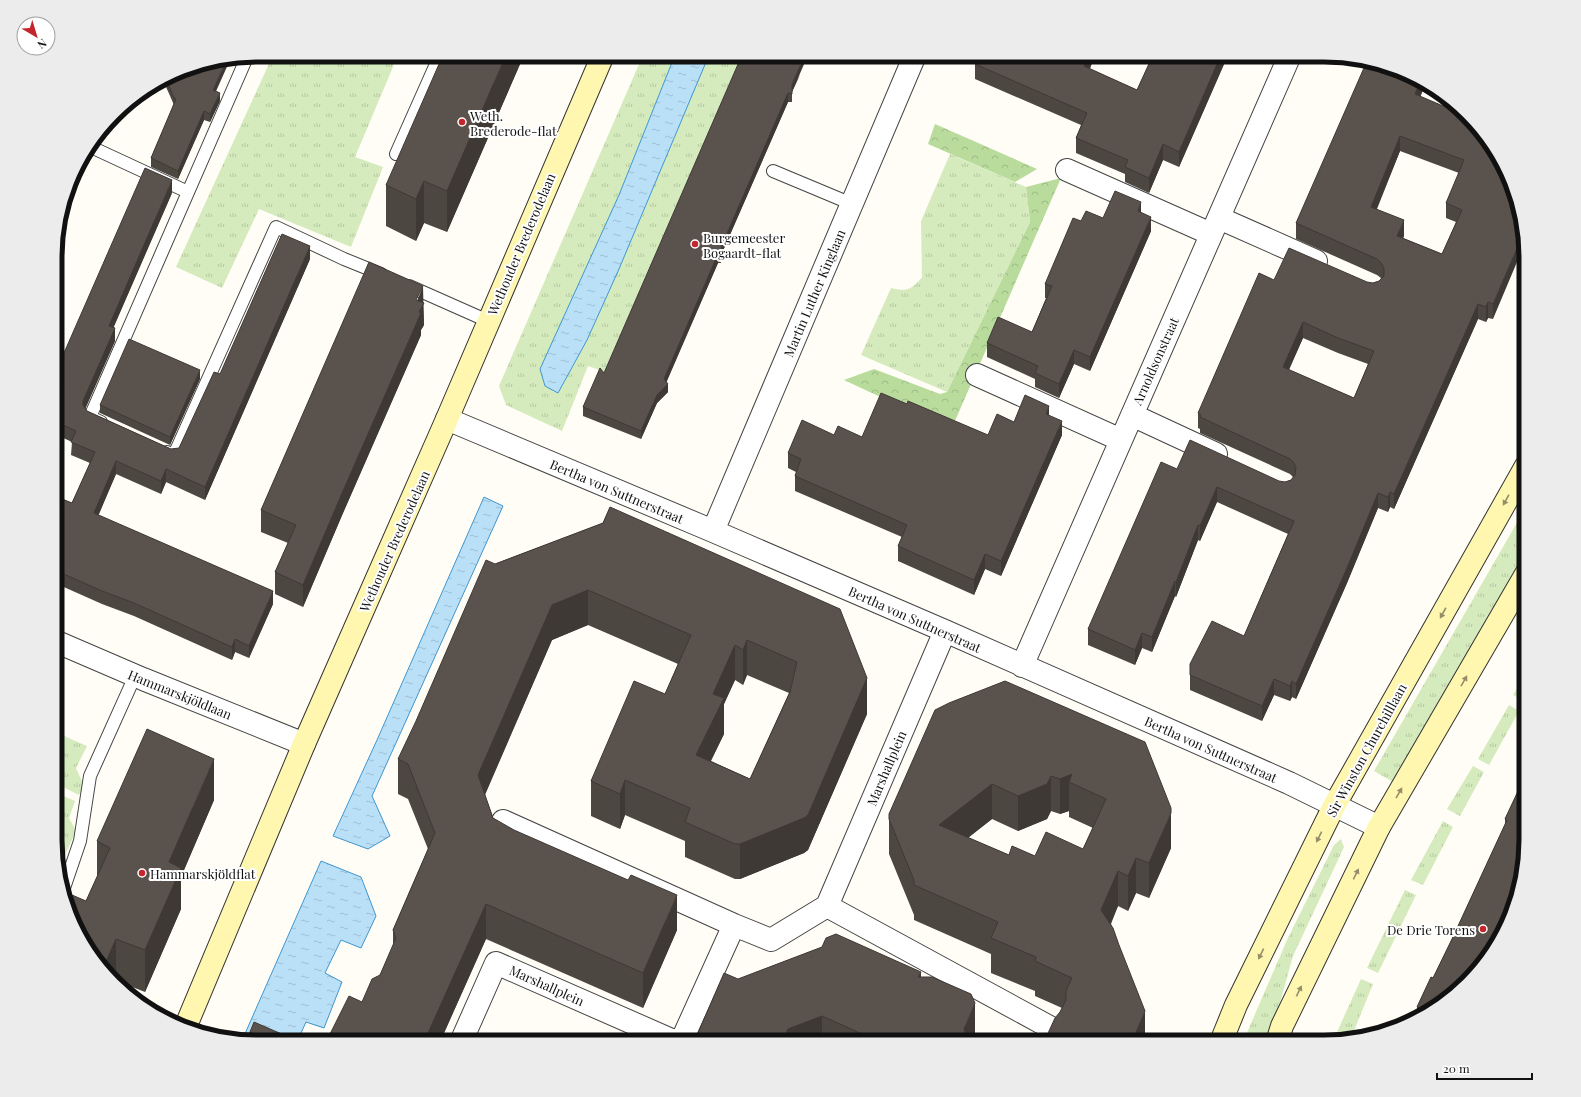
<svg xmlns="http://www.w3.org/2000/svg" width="1581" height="1097" viewBox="0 0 1581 1097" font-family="'Playfair Display',serif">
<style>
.grass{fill:url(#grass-tufts)}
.forest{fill:url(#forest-crowns)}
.water{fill:url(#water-ripples);stroke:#3f96cf}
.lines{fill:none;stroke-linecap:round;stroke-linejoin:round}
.lane-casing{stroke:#444;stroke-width:14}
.street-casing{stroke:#444;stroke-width:24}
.secondary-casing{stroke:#333;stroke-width:24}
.lane{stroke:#fff;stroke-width:12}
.street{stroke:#fff;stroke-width:22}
.secondary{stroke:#fff6b0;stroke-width:22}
.wall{fill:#4d4742;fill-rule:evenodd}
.shaded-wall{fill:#3f3936}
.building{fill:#5a524d;stroke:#3f3936;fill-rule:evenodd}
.oneway{fill:#948f68}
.poi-dot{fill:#c4262e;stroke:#fff;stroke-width:1.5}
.labels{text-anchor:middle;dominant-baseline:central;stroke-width:4;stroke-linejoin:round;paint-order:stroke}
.poi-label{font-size:13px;fill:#111;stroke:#fff;text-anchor:start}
.street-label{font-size:13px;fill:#111;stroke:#fff}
.rim{fill:none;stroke:#111;stroke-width:5}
</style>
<defs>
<pattern id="grass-tufts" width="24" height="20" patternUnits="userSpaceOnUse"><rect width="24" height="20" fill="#d5ebbd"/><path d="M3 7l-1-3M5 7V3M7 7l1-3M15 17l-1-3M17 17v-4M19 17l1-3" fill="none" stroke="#b6c8a1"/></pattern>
<pattern id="forest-crowns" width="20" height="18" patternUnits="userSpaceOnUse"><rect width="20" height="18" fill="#b9dc9c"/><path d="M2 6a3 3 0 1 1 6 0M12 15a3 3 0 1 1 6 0" fill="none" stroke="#9ebc85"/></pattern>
<pattern id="water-ripples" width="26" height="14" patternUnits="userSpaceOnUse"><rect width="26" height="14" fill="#b9e0f7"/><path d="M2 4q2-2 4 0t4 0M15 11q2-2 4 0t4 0" fill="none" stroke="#9ebfd3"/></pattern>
</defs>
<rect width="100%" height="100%" fill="#fffdf5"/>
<path class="grass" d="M273,55H398L355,157L383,167L351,247L259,209L222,288L176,267Z
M643,55H675L619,195L558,393L587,340L619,269L709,55H746L608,373L588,366L562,431L506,405L499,386Z
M950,154L1026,187L1030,222L947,392L861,355L891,288C906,292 912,290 922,277L921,221Z
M1526,507V556L1395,783L1374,771Z
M1526,674V699L1525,701L1513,695Z
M1509,705L1519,711L1489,765L1478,759Z
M57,733L87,746L76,768L84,786L79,795L57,784Z
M1473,766L1484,772L1460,816L1447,809Z
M61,795L75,801L69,818L76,831L58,870L57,866V804Z
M1443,821L1453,827L1423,885L1411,880Z
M1341,839L1344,847L1293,956L1269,1042H1243L1287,940L1334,845Z
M1405,890L1416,895L1378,973L1367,968Z
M1361,979L1373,984L1351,1038L1333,1041Z"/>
<path class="forest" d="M935,124L1037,169L1015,182L928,144Z
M1061,178L951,430L844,380L874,369L940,394L947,392L1030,222L1026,187Z"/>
<path class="water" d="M675,55H709L619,269L587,340L558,393L545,386L540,369L619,195Z
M484,497L503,506L372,796L390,836L368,849L333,836L377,740Z
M321,861L361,877L376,916L361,948L341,940L325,973L342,982L324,1028L306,1022L297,1042H258L244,1036Z"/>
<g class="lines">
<g class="lane-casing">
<path id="lane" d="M91,147L188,192
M396,154L440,55
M773,171L852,204
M409,286L488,321
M101,422L90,417L247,57
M167,452L174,455L276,227L344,259L381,274
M64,888L80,841L90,776L135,676"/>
</g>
<g class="street-casing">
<path id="street" d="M1067,170L1211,234
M1219,218L1316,261
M977,375L1121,440
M1132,415L1216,454
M447,419L713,531L945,631L1289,783L1379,827
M713,531L915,55
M57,642L143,679L304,744
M1022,666L1290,55
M503,821L734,925L771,940L827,906L1055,1030L1049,1042
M827,906L945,631
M461,1042L496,963L676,1042
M681,1042L734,925"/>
</g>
<g class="secondary-casing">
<path id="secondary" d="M185,1028L304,744L447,419L603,55
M1221,1042L1236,1005L1334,806L1526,466
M1277,1042L1282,1026L1379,827L1526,574"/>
</g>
<use href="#lane" class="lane"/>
<use href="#street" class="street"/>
<use href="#secondary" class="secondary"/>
</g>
<path class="wall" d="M524,55L447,232L424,223L416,241L386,226V185Z
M966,55H1092V63L1090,69L1137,90L1153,55H1228L1179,167L1163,160L1149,193L1125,182V174L1076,153V138L1081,125L975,79V63L966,59Z
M1389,66L1425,85L1420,97L1505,167L1493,319L1488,318L1486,322L1478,319L1394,509L1390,507L1388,512L1378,508L1347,583L1296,699L1292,697L1290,701L1274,695L1262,721L1190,690V664L1244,636L1288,534L1217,502L1200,541L1198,540L1176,597L1175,596L1152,652L1142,648L1135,665L1088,645V629L1177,469L1285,482L1291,480L1293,477L1290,474L1200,433V429L1198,428V413L1274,280L1373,283L1379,281L1381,278L1377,275L1296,239V223ZM1400,151L1459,173L1446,203V218L1456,222L1442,254L1403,238L1404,236L1377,209ZM1303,338L1338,353L1368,364L1354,398L1289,370Z
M176,72L216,91L220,101L210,122L204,120L178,179L151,167V158L174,105L163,80Z
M800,75L792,92V102H788L722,253L721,263H718L666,382L668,392L657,403L641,439L583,416V407L604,373Z
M172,193L113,328L115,341L85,409L87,411L171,449L179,448L220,374L310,259L205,500L166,482L161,494L116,474L98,515L273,604L249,658L235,652L232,660L134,616L102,604L57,584V497L72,503L90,463L71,455L72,442L57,435V369Z
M1141,213L1151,231L1090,371L1074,364L1059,398L1035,387V379L987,357V343L1032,332L1046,298H1045V284L1103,218Z
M423,303L424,325L421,330V335L343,513L303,607L275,594V572L288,543L261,532V510Z
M200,379L170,445L100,413V405Z
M907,404L988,435L1014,422L1049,416L1062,435L1001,576L985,569L974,595L898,561V546L902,537L795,491V476L796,472L788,468V453L834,435L862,437Z
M610,507L867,714L808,850L804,853L740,879H735L685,857V841L625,815L620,829L591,816V781L665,694L678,664L588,625L552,640L485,795L493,818L677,930L643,1008L486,939L440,1042H326L362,1002L380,975L393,946V930L428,849L408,799L398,794V759L495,564L603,523ZM747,675L789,693L750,779L711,761L724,734V704L735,680L743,685Z
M1005,681L1171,848L1149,898L1136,893L1128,911L1118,906L1111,924L1145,1042L1060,1012L1062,1008L1035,996V991L991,973V954L914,920V915L889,854V814ZM1051,811L1060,814L1069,811V817L1093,828L1083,849L1035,856L1009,855L968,838L992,819L1018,831L1047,819Z
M1526,780V853L1515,905L1484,963L1457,992L1413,1021L1417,1014V1007L1431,977L1433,978L1452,939L1505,825V819L1519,789L1521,790Z
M214,800L181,877V909L145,992L117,981L82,941L86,901L97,877V841Z
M921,977L975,1038L974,1042H694L738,979Z"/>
<path class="shaded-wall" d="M506,55H524L447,232V191Z
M805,55H808L792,92V102V84Z
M1089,55H1092V63L1084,81V66Z
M1221,55H1228L1179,167V152Z
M230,60L213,98V90L226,61Z
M1420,82L1425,85L1415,110V94Z
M220,93V101L210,122V114Z
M788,93V102L722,253L721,263L722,245Z
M204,111V120L178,179V171Z
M1400,136V151L1371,222V207Z
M1163,144V160L1149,193V178Z
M87,153L65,202L76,167Z
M172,180V193L109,338V326Z
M424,181V223L416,241V199Z
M1141,202V217L1138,211Z
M1151,217V231L1090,371V357Z
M1404,220V236L1397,251V236Z
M1523,234L1525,243L1493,319V304Z
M310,246V259L205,500V487Z
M718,254V263L664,388V379Z
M423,286L424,325L421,330V335L343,513L303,607V585Z
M1488,302V318L1486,322V307Z
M1478,304V319L1394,509V494Z
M1303,322V338L1283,382V367Z
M115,328V341L83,414V401Z
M1074,350V364L1059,398V384Z
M200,370V379L170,445V437Z
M668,384V392L657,403L641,439V431L657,395Z
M1049,406V421L1046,414Z
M1062,421V435L1001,576V561Z
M116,461V474L94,526V513Z
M166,469V482L161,494V481Z
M1217,487V502L1200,541V526Z
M1390,492V507L1388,512V497Z
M1378,493V508L1347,583L1296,699V684Z
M1198,525V540L1176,597V582Z
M985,554V569L974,595V580Z
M1175,581V596L1152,652V637Z
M588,590V625L552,640L478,810V775L552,605Z
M273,591V604L249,658V646Z
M1142,633V648L1135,665V650Z
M235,639V652L232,660V647Z
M747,640V675L743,685V650Z
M735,645V680L724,704V734L696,790V755L713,694Z
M867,678V714L808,850L804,853L740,879V844Z
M1274,679V695L1262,721V706Z
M1292,681V697L1290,701V686Z
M214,759V800L181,877V909L145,992V950L169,862Z
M1072,774L1069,782V811L1060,814V779Z
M1051,776V811L1047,819L1018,831V796Z
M625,780V815L620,829V794Z
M992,784V819L939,860V825Z
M1171,813V848L1149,898V863Z
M1136,858V893L1128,911V876Z
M1118,871V906L1101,945V910Z
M677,895V930L643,1008V973Z
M486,904V939L440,1042H424Z
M116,939V979L104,966Z
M921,972V1007L918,977Z
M975,1003V1038L974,1042H964V1029Z
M1145,1011V1042H1132Z
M822,1016V1042H783V1039L788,1029Z"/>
<path class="building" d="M443,55H506L447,191L424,181L416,199L386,185Z
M742,55H805L792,84V94L788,93L722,245L721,254H718L664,379L668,384L657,395L641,431L583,407L600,368L604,373Z
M978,55H1089L1084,66L1137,90L1153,55H1221L1179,152L1163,144L1149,178L1125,167L1128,160L1076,138L1087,113L975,64Z
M226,61L213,90L220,93L210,114L204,111L178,171L151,158L176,99L174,98L166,79L176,72L186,77L189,68Z
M1367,61L1389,66L1420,82L1415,94L1469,117L1476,124L1505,167L1523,234L1493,304L1488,302L1486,307L1478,304L1394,494L1390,492L1388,497L1378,493L1347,568L1296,684L1292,681L1290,686L1274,679L1262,706L1190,675V664L1212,621L1244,636L1294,521L1217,487L1200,526L1198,525L1176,582L1175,581L1152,637L1142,633L1135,650L1088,629L1161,462L1177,469L1190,440L1279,481L1285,482L1291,480L1295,475L1296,468L1294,463L1290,459L1200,417L1201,415L1198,413L1259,273L1274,280L1289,248L1367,282L1373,283L1379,281L1384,276V269L1382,264L1377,259L1296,223ZM1400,136L1464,160L1446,203L1462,210L1442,254L1397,236L1404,220L1371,207ZM1303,322L1338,338L1374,351L1354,398L1283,367Z
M145,168L172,180L109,326L115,328L83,401V405L87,411L171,449L179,448L214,372L220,374L282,234L310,246L205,487L166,469L161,481L116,461L94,513L273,591L249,646L235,639L232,647L134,603L102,591L57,571V497L72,503L95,452L71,442L76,431L57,422V369Z
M1115,191L1141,202L1138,211L1151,217L1090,357L1074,350L1059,384L1035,373L1038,366L987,343L998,317L1032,332L1052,286L1045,284L1073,218L1081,221L1086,211L1103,218Z
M369,262L423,286L416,300L424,303L419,312L421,313L343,491L303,585L275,572L296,525L261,510Z
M129,339L200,370L170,437L100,405Z
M881,393L907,404L908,401L988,435L997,414L1014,422L1025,395L1049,406L1046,414L1062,421L1001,561L985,554L974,580L898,546L907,525L795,476L801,459L788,453L802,420L834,435L838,426L862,437Z
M610,507L840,609L867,678L808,815L804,818L740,844H735L685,822L690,808L625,780L620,794L591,781L634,681L665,694L691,635L588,590L552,605L478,775L493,818L514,830L628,880L631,875L677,895L643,973L486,904L424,1042H326L349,996L362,1002L372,979L380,975L396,938L393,930L435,833L408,764L398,759L416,721L486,560L495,564L603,523ZM747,640L797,662L790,692L750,779L696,755L724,698L713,694L735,645L743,650Z
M1005,681L1145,742L1171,808V813L1149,863L1136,858L1128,876L1118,871L1101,910L1113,928L1119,945L1145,1011L1132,1042H1044L1055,1018L1060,1012L1066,1000V991L1072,978L1035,961L1036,957L991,938L998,922L914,885V880L889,819V814L935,710L949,703ZM1072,774L1069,782L1106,799L1083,849L1046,832L1035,856L1012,846L1009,855L939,825L992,784L1018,796L1047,784L1051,776L1060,779Z
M147,729L214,759L169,862L181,868L145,950L116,939L104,966L82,941L65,892L86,901L110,848L97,841Z
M1526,780V853L1515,905L1484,963L1457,992L1413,1021L1419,1008L1417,1007L1431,977L1433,978L1452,939L1507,820L1505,819L1519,789L1521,790Z
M836,934L921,972L918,977H932L971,994L975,1003L964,1029L966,1035L964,1042H880L822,1016L788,1029L783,1039L782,1038L780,1042H694L724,973L738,979L822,947L826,938Z
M254,1022L300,1042H246Z"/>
<defs><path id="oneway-solid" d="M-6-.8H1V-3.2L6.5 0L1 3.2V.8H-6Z"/></defs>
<g class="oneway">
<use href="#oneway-solid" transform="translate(1506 500) rotate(119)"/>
<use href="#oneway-solid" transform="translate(1443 613) rotate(119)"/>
<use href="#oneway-solid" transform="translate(1464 681) rotate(-60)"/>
<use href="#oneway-solid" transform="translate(1399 793) rotate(-60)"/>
<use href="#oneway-solid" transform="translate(1319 837) rotate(116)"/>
<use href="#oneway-solid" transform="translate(1356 874) rotate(-64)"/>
<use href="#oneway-solid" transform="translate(1261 954) rotate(116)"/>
<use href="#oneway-solid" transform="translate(1299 991) rotate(-64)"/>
</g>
<g class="poi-dot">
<circle cx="462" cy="122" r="4"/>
<circle cx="695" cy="244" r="4"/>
<circle cx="142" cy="873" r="4"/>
<circle cx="1483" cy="929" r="4"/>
</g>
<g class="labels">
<g class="poi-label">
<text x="470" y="115">Weth.<tspan x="470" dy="15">Brederode-flat</tspan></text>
<text x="703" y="237">Burgemeester<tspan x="703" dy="15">Bogaardt-flat</tspan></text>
<text x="150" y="873">Hammarskjöldflat</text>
<text x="1475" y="929" text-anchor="end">De Drie Torens</text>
</g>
<g class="street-label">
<text transform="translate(521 244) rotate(-67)">Wethouder Brederodelaan</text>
<text transform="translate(814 293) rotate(-67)">Martin Luther Kinglaan</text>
<text transform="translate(1155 361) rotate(-66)">Arnoldsonstraat</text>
<text transform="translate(617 491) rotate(23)">Bertha von Suttnerstraat</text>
<text transform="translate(394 541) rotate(-66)">Wethouder Brederodelaan</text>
<text transform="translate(915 619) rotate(24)">Bertha von Suttnerstraat</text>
<text transform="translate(180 694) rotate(22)">Hammarskjöldlaan</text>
<text transform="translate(1211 749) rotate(24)">Bertha von Suttnerstraat</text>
<text transform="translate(1366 750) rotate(-61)">Sir Winston Churchilllaan</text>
<text transform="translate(886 768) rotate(-67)">Marshallplein</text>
<text transform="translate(547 985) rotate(24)">Marshallplein</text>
</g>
</g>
<path d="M0 0H1581V1097H0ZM257 62H1324A195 195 0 0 1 1519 257V840A195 195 0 0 1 1324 1035H257A195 195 0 0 1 62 840V257A195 195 0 0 1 257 62Z" fill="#ececec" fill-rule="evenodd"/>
<path class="rim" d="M257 62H1324A195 195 0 0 1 1519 257V840A195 195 0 0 1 1324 1035H257A195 195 0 0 1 62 840V257A195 195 0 0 1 257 62Z"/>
<g transform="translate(36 36) rotate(142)"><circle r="19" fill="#ffffff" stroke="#a0a0a0"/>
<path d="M0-3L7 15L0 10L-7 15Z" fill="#c4262e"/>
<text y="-6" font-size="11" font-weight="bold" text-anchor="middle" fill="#111111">N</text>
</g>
<path d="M1437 1073v6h95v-6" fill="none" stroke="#111111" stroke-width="2"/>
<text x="1443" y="1073" font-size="12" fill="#111111" stroke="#ffffff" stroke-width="3" paint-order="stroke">20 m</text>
</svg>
